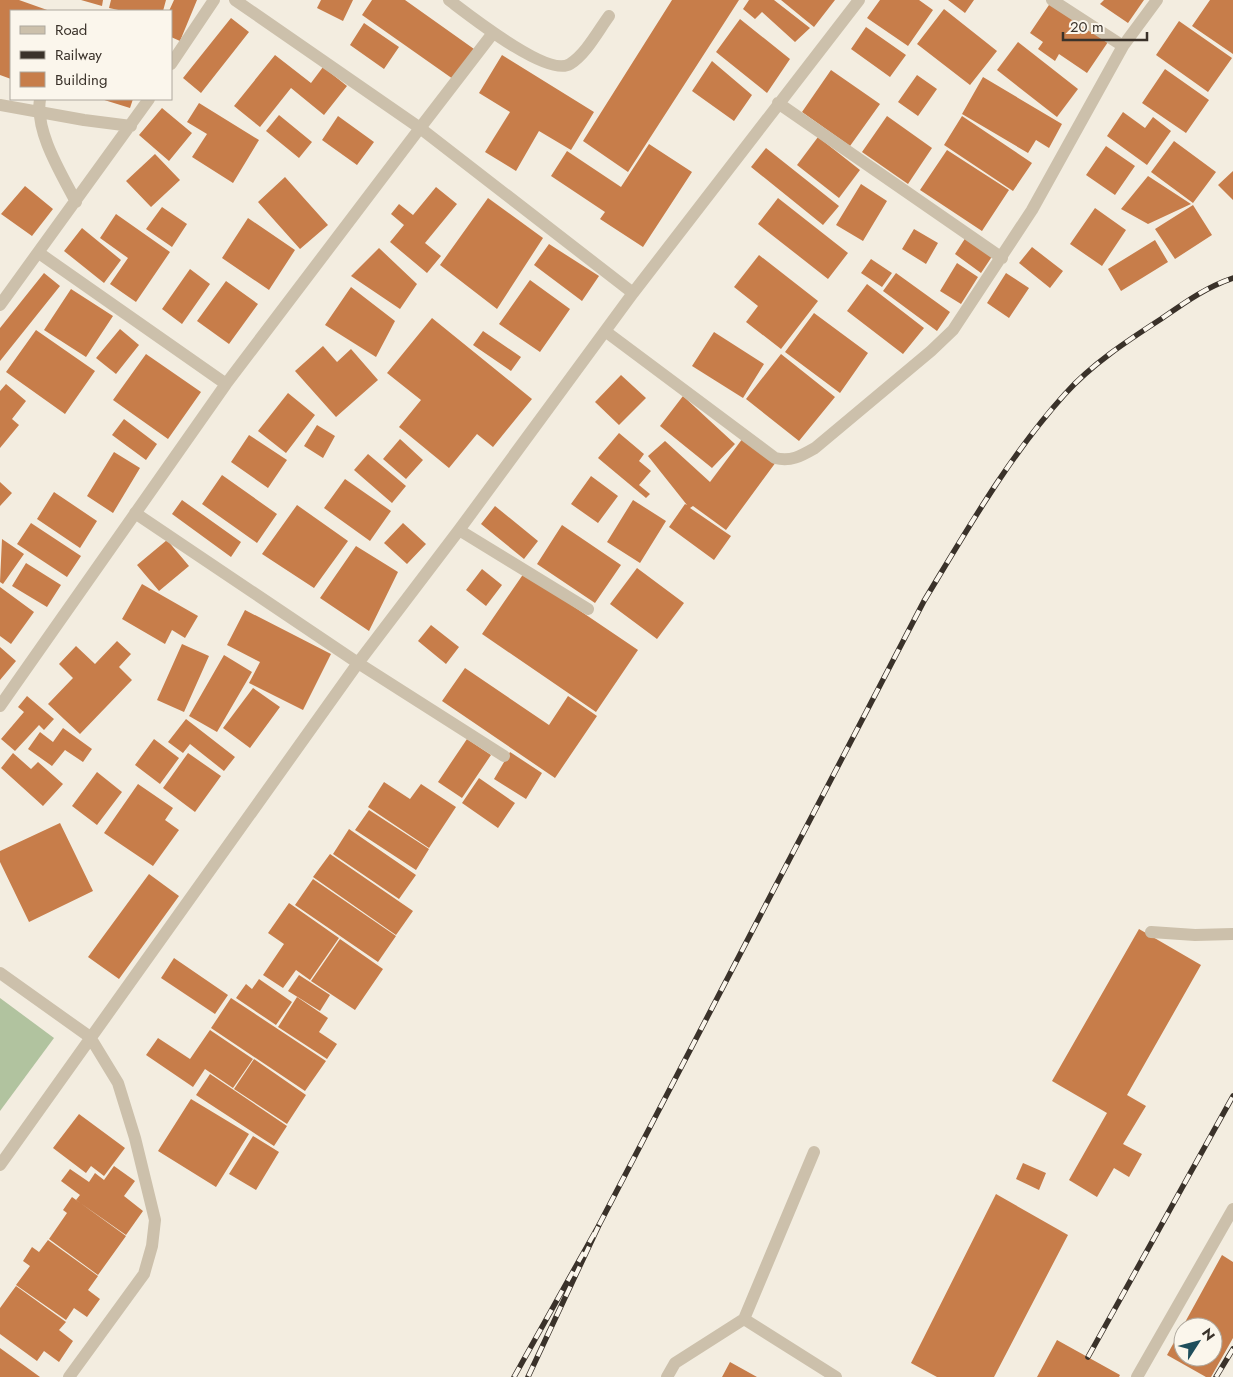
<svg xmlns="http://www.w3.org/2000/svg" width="1233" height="1377" viewBox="0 0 1233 1377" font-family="Jost,sans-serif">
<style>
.green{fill:#b1c39f}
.building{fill:#c77d4a;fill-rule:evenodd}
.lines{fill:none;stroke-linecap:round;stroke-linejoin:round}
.lane{stroke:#ccc0ab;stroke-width:12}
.street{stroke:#ccc0ab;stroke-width:12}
.rail-casing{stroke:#3a322a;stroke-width:5.5}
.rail{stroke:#fbf6ec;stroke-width:4;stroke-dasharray:11;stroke-linecap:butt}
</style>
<rect width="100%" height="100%" fill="#f3ede0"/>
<path class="green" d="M0,998L54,1038L0,1111Z"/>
<path class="building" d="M0,0H19L50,11H11V79L0,75Z
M81,0H103L102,6Z
M111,0H166L163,11H123L109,8Z
M174,0H197L180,41L171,37V11H169Z
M321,0H353L343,21L317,8Z
M372,0H405L474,49L453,79L362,15Z
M672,0H739L628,172L583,141Z
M749,0H774L810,28L795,42L762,12L755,19L743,9Z
M781,0H835L814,27Z
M880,0H919L933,10L908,46L867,18Z
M948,0H974L965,13Z
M1104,0H1144L1128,23L1100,4Z
M1210,0H1233V54L1192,26Z
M1051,2L1108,42L1087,73L1059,54L1055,61L1038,49L1043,42L1030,33Z
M944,9L997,51L970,85L917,44Z
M231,18L249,32L201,93L183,78Z
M740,19L790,59L767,93L716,52Z
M1179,21L1232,58L1208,92L1156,55Z
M364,23L399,47L384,69L350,45Z
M866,27L906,55L890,77L851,49Z
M1018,42L1078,89L1057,117L997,70Z
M275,55L311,83L323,67L347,86L324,115L291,88L260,127L234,106Z
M502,55L594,112L571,150L539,131L516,171L485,152L510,112L479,93Z
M712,61L752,95L734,121L692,91Z
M1165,69L1209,100L1186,133L1142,103Z
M831,70L880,104L850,146L802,112Z
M917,75L937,89L918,116L898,102Z
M983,77L1062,124L1049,148L1036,140L1028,153L962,114Z
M101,99H133L130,108Z
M199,103L259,140L233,183L192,157L207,134L187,122Z
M162,108L192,133L169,161L139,135Z
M1123,112L1145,128L1153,117L1171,131L1147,165L1107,136Z
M279,115L312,142L299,158L266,131Z
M338,116L374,142L357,165L322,140Z
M887,116L932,148L908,184L862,152Z
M962,116L1032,163L1013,191L944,145Z
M818,137L860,170L839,198L797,165Z
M1174,141L1216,172L1193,203L1151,172Z
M649,144L692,172L643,247L600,219L605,212L551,176L567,151L621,187Z
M1106,146L1135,166L1115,195L1086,175Z
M766,148L839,206L823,225L751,167Z
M947,150L1009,190L982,231L920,190Z
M155,154L180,180L151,207L126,181Z
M1233,171V200L1218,185Z
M1148,176L1191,204L1148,224L1121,209Z
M285,177L328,225L300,249L258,202Z
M861,184L887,201L863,241L836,225Z
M25,186L53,209L32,236L1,214Z
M436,187L457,204L425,243L441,256L427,273L390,242L404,225L391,214L399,204L413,215Z
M488,198L543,238L497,309L440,265Z
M778,198L848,253L828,279L758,224Z
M1193,205L1212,235L1175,259L1155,229Z
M162,207L187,224L172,247L146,229Z
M1095,208L1126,230L1102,266L1070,244Z
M116,214L170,252L136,302L110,284L128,258L100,238Z
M248,218L295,250L269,290L222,258Z
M82,228L121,260L104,283L64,251Z
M914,229L938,243L926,264L902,249Z
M966,237L993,255L981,273L955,254Z
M1155,240L1168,262L1121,291L1108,269Z
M549,244L599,276L582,301L534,265Z
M1032,247L1063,271L1050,288L1019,263Z
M379,248L417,284L400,309L351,276Z
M759,255L818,301L781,349L746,322L758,306L734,287Z
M871,259L892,273L882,287L861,273Z
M957,263L978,277L961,304L940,291Z
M190,269L210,284L182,324L162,309Z
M44,273L60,286L0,361V328Z
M896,273L950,312L937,331L883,291Z
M1006,273L1029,288L1009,318L987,303Z
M530,280L570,309L540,352L499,324Z
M226,281L258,304L229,344L197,321Z
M867,284L924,328L903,354L847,311Z
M351,287L395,321L376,357L325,325Z
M71,289L113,316L86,357L44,330Z
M814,313L868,353L840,393L785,352Z
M432,318L532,399L493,447L477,434L449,468L399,427L421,400L387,373Z
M120,329L139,345L116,374L96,358Z
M36,330L95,371L65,414L6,372Z
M483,331L521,357L511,371L473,345Z
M714,332L764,364L743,398L692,366Z
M323,346L337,362L351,349L378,380L336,417L295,371Z
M146,354L201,392L168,439L113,400Z
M781,354L835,397L799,441L746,399Z
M621,375L646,398L619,425L595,402Z
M6,384L26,401L12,419L19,425L0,448V391Z
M288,393L315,415L286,453L258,431Z
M683,396L735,444L712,468L660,426Z
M124,419L157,444L146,460L112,435Z
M317,425L335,436L323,458L304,446Z
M619,433L644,454L639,461L651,471L639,485L650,494L646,498L598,458Z
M249,435L287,460L268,488L231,462Z
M743,438L776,462L726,530L693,506L690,508L731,536L714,560L669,527L685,504L687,505L648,456L665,441L710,482Z
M400,439L423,460L406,479L383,459Z
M114,452L140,468L113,513L87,496Z
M368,454L406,486L392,503L354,470Z
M222,475L277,514L257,543L202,504Z
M591,476L618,496L598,523L571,504Z
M345,479L391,511L370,541L324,508Z
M0,482L12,493L0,506Z
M54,492L97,521L80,548L37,519Z
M182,500L241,542L231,557L172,514Z
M633,500L666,521L640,563L607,542Z
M297,505L348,541L314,588L262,554Z
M495,506L538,541L524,559L481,524Z
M31,523L81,556L67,577L17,544Z
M403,523L426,544L407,564L384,543Z
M562,525L621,565L595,603L537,564Z
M2,539L24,554L3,584L0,582Z
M167,540L189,566L159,591L137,565Z
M356,546L398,572L369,631L320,598Z
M26,563L61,585L47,607L12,586Z
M637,568L684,603L657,639L610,604Z
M482,569L502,585L486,606L466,590Z
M524,573L638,650L596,712L482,634Z
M142,584L198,616L185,638L172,630L165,644L122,619Z
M0,587L34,612L11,644L0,636Z
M245,610L331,654L303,710L249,683L260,662L227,645Z
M431,625L459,647L446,664L418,641Z
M117,641L131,654L119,667L132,680L80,734L48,704L73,678L59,664L76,646L95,664Z
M182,644L209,656L184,712L157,700Z
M0,647L16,661L0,680Z
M224,655L252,672L217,732L189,716Z
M465,668L549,725L568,696L597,716L555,778L442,701Z
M253,688L280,707L250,748L223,728Z
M27,696L54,719L44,730L39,725L15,751L1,739L24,712L18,707Z
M186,719L235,757L224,771L190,744L183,753L168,742Z
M63,728L92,749L83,762L65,750L52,766L28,749L40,732L53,742Z
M154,739L179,758L160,784L135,765Z
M467,739L491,755L462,798L438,782Z
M510,752L542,773L526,799L494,779Z
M13,753L31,769L38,762L63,784L43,806L1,768Z
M188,753L221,776L195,812L163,788Z
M97,772L122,792L97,825L72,806Z
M479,778L515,803L498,828L462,803Z
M384,782L410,799L421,784L456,807L429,848L368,807Z
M138,784L173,808L165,820L179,830L153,866L104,833Z
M369,810L429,849L416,870L355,830Z
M60,823L93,891L29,922L0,862V851Z
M349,829L416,875L399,899L333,854Z
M330,854L413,911L396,935L313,877Z
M149,874L179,896L119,979L88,957Z
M313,879L396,936L378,962L295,905Z
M289,903L339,938L310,980L296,970L283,988L263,975L284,944L268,933Z
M1139,929L1201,965L1127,1095L1146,1106L1123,1144L1142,1154L1129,1177L1114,1168L1097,1197L1069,1180L1107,1113L1052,1081Z
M340,939L383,969L355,1010L311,981Z
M174,958L228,995L215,1014L161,978Z
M299,975L330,995L320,1011L288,991Z
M259,979L292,1002L276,1025L236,998L246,984L252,989Z
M297,997L328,1018L319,1032L337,1044L327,1059L278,1027Z
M231,998L326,1061L305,1091L211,1028Z
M210,1030L253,1059L233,1088L205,1069L193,1087L146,1055L158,1038L190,1059Z
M254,1059L306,1095L287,1124L234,1089Z
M210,1074L287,1126L274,1146L196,1095Z
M191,1099L249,1134L216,1187L158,1151Z
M79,1114L125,1148L104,1176L91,1166L86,1173L53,1148Z
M253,1136L279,1152L256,1190L229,1174Z
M1023,1163L1046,1173L1039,1190L1016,1179Z
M114,1166L135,1181L124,1196L143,1211L126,1235L76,1200L80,1195L61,1181L70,1169L89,1182L95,1173L104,1180Z
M996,1194L1068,1235L994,1377H937L911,1363Z
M72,1197L126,1236L98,1275L49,1239L67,1213L63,1210Z
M48,1240L98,1276L88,1290L100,1299L87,1317L74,1308L66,1320L16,1285L30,1266L23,1261L32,1247L39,1252Z
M1222,1255L1233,1262V1338L1211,1377H1206L1167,1355ZM1183,1327H1213V1357H1183Z
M16,1286L66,1322L59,1330L73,1341L59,1362L44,1351L37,1361L0,1334V1308Z
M1057,1340L1120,1375L1119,1377H1037Z
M0,1348L40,1377H0Z
M730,1362L757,1377H722Z"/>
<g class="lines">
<path class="lane" d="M449,0C469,15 548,78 570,64C586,54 598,31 609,16
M420,128L493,33
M1151,932L1195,935L1233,934
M744,1319L836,1377
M667,1377L675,1363L744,1319L814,1152
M1137,1377L1233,1209"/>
<path class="street" d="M1123,46L1157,0
M171,64L214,0
M40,99C35,132 61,173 76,202
M778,103L1002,258
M0,105L84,120L131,126
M39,253L226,384
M633,293L859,0
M0,305L149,99
M605,331L775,458C791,462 801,456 815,448L931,351L953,330L1032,210L1123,46L1052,0
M135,513L358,663L504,756
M459,530L588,609
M0,706L226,384L420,128
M0,973L90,1037L118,1083L135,1138L155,1220L152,1246L144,1274L69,1377
M0,1165L358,663L459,530L633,293L420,128L235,0"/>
<g class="rail-casing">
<path id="rail" d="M599,1225L924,601C967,530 1009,456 1065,394C1092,364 1127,341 1161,319C1184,303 1206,287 1233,278
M1088,1357L1233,1096
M514,1377L599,1225L528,1377
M1216,1377L1233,1349"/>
</g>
<use href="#rail" class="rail"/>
</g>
<rect x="10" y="10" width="162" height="90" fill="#fbf6ec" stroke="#aea89e"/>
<rect x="20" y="26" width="25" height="8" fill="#ccc0ab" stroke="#aea89e"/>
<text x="55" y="35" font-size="15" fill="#3a322a">Road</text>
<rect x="20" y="51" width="25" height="8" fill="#3a322a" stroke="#aea89e"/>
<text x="55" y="60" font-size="15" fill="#3a322a">Railway</text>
<rect x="20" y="72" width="25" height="15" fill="#c77d4a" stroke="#aea89e"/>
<text x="55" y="85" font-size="15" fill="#3a322a">Building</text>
<g transform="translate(1198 1342) rotate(54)"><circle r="24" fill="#fbf6ec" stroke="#aea89e"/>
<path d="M0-4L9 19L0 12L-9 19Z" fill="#1f4e5c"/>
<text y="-8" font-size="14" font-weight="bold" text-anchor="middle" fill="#3a322a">N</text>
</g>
<path d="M1063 32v8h84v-8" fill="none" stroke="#3a322a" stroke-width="2.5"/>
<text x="1070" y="32" font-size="15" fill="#3a322a" stroke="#fbf6ec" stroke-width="4" paint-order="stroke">20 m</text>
</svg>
